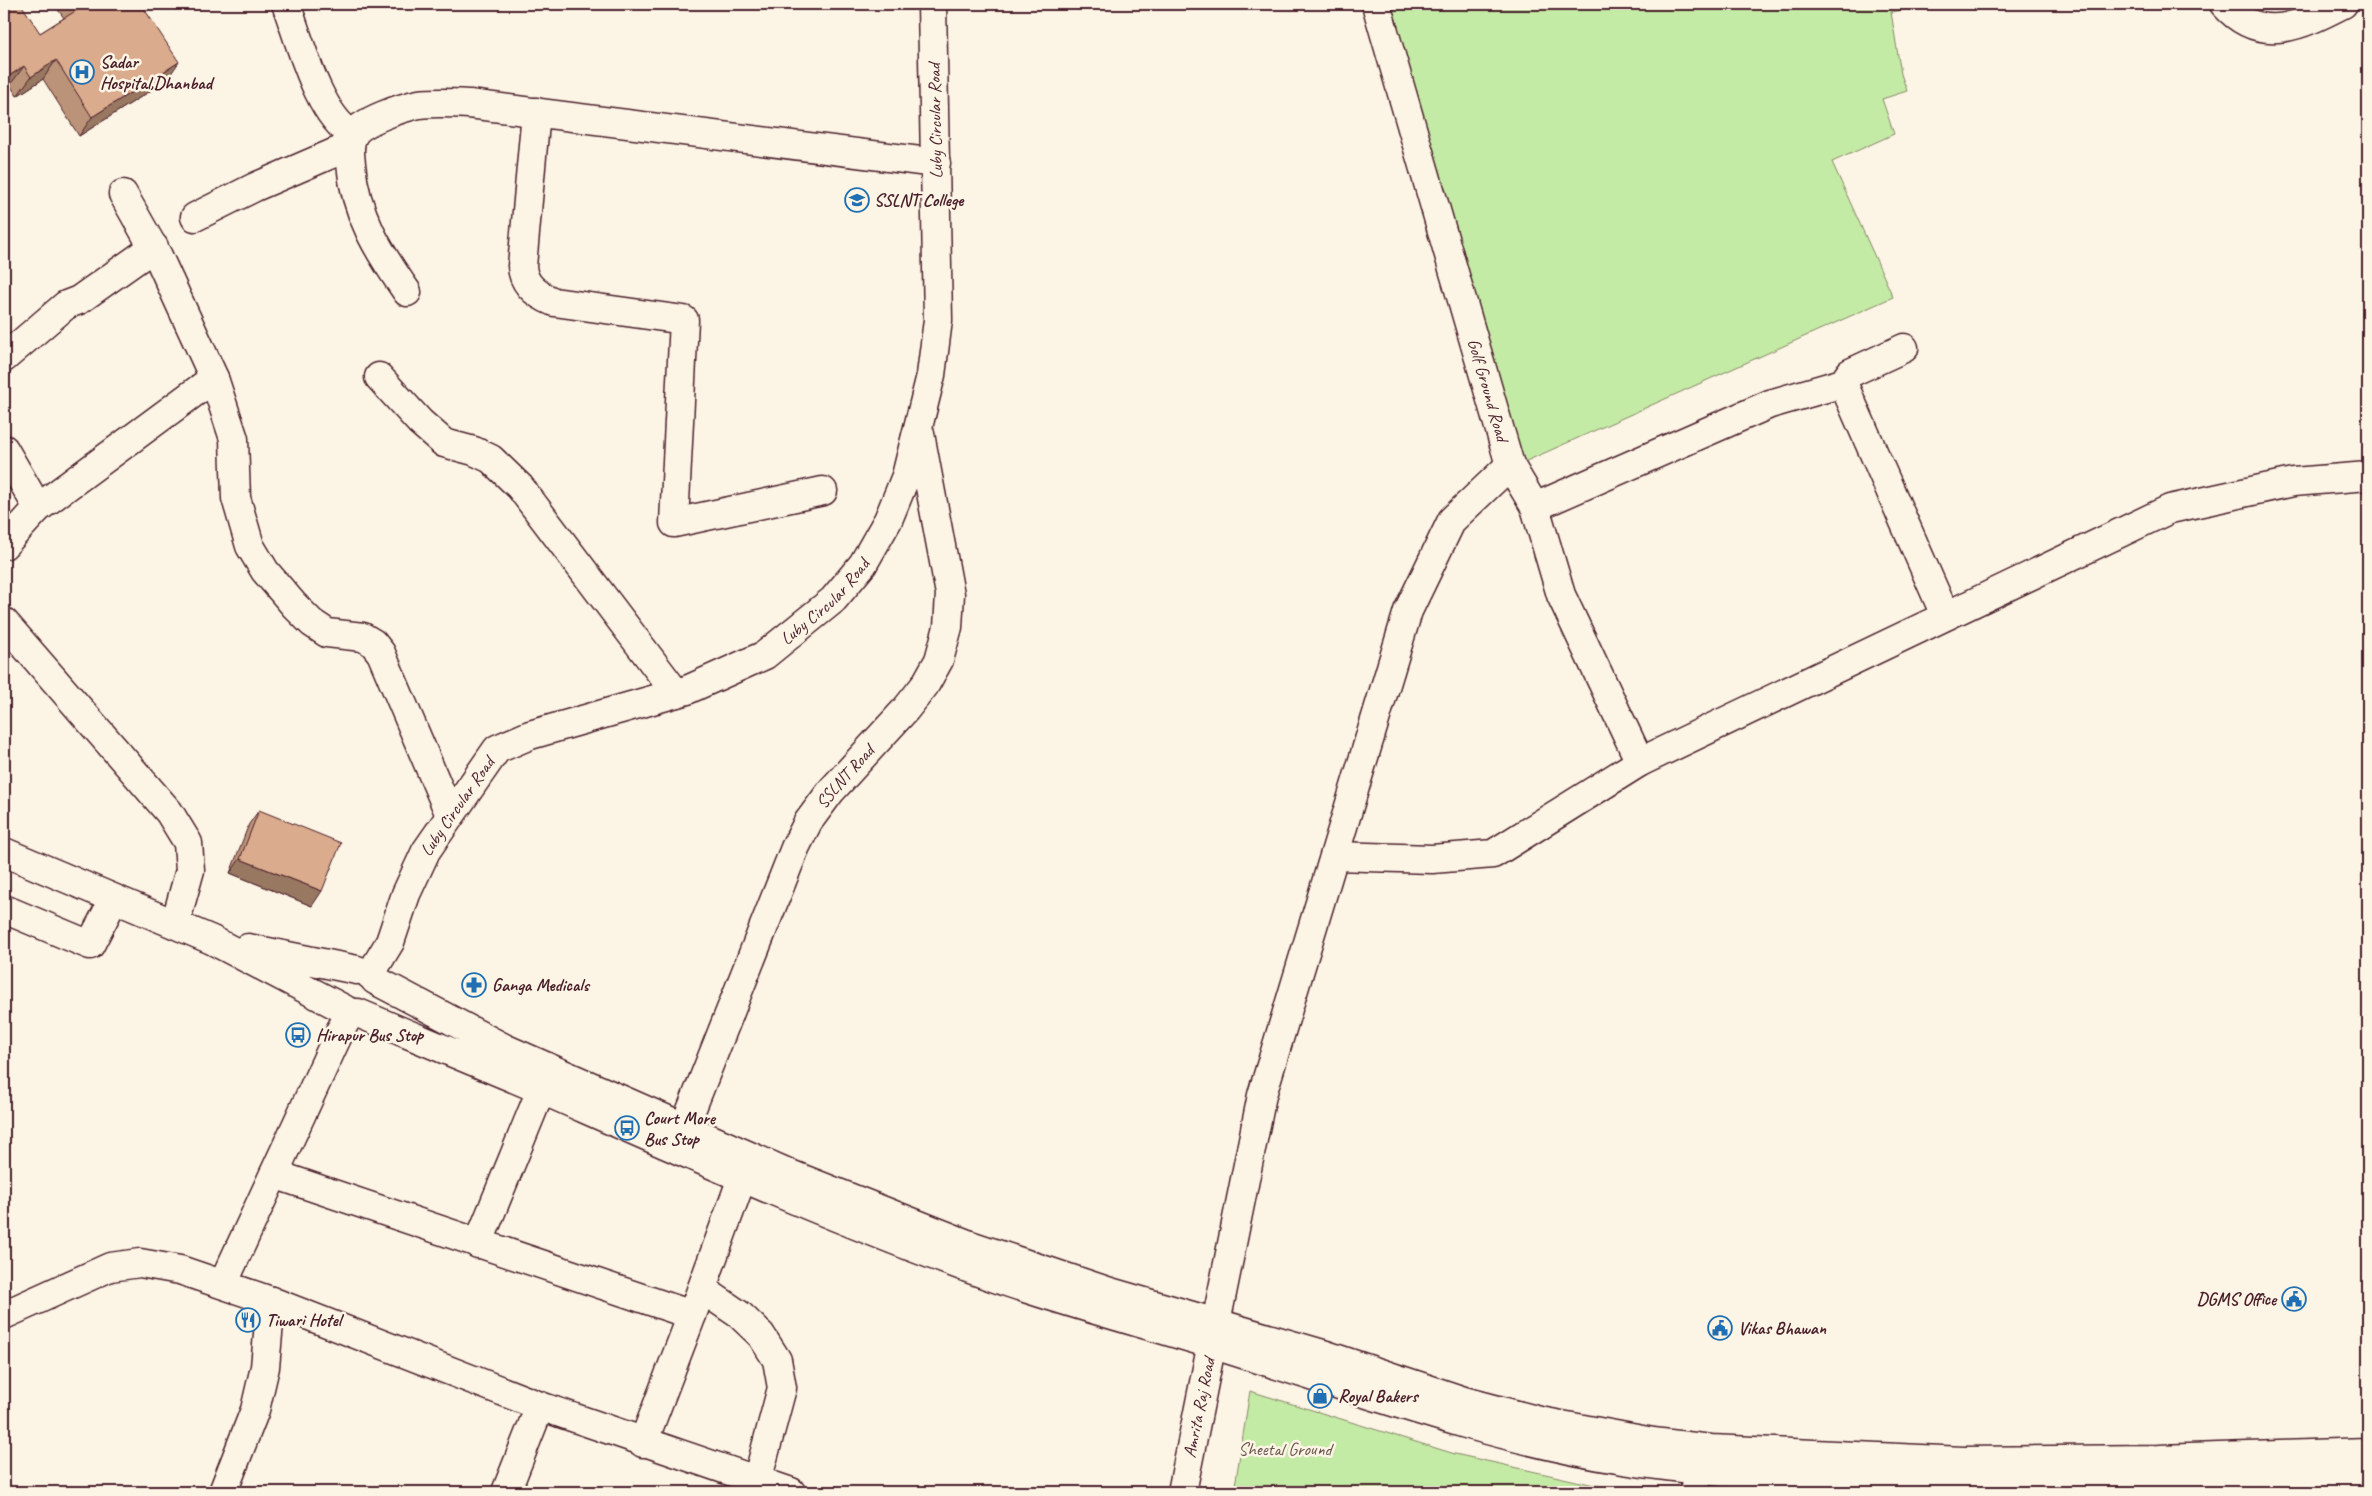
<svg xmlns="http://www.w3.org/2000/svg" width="2372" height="1496" viewBox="0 0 2372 1496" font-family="Caveat,sans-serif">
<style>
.green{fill:#c4eba5;stroke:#878568}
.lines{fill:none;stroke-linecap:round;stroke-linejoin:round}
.minor-casing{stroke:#4a1f2b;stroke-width:31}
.major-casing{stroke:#4a1f2b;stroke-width:31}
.highway-casing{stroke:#4a1f2b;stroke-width:31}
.minor{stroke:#fcf5e5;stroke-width:28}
.major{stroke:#fcf5e5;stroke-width:28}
.highway{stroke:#fcf5e5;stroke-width:28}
.wall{fill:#bb9378;stroke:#4a1f2b}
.shaded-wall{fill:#997862;stroke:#4a1f2b}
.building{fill:#daab8c;stroke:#4a1f2b}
.labels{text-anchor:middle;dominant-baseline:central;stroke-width:5;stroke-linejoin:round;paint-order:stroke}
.poi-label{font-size:18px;font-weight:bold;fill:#4a1f2b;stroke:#fcf5e5;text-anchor:start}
.street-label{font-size:18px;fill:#4a1f2b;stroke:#fcf5e5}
.park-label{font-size:18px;fill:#68524a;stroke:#fcf5e5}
</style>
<rect width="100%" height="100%" fill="#fcf5e5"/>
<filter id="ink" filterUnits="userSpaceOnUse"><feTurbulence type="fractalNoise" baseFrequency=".02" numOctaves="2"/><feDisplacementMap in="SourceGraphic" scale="10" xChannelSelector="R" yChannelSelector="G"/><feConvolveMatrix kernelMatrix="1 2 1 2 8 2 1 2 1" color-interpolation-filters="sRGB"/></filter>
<g filter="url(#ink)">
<path class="green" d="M1382,4H1923V6L1891,12L1901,74L1907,91L1882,99L1894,134L1832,162L1893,297L1522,463Z
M1250,1391L1455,1454L1626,1492H1234Z"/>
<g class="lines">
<g class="minor-casing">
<g id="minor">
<path d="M286,4C300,41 318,115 353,135"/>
<path id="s1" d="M1376,4L1510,465L1535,507L1561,595L1640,762"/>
<path d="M2224,4C2261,46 2302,25 2343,4"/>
<path d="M536,112L522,266C523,285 537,295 554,302L684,320L674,523L823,491"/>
<path d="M123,194L158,256L214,378L234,439L236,498L250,546L265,571L294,605L312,623L327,633L363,637L373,643L381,653L450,815"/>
<path d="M195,217L255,187L350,146"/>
<path d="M407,292C379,252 355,214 351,164C350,154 348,143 354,134C361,121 404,107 419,104C436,102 452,103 469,104L936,163"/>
<path d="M4,358L66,305L79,300L154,247"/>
<path d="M379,377L420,422L444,443L474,451L491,459L520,487L676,693"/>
<path d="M1843,383L1945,615"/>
<path d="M4,449L38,508L4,545"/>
<path d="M1535,507L1770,404L1843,383L1850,373L1904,348"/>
<path d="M38,508L214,378"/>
<path d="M4,622L169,812L188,843L190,870L175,924"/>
<path d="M1335,856L1432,859L1493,854L1640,762L2170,509L2293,482L2368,476"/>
<path d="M4,909L90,945L114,899"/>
<path id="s2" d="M370,975L390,942L406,894L426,851L497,749L530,735L687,690L765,655L833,600L863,564L888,520L906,476L931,375L938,320L932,4"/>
<path id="s3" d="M681,1151L684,1128L795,848L808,822L831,791L906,709L925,685L939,660L948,627L950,594L920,434"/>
<path d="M274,1174L692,1315L742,1178"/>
<path d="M478,1244L541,1090"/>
<path d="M223,1284L340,1031L351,1012"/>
<path d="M702,1289L740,1315L761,1335L777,1360L782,1388L757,1481"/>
<path d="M4,1315L110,1267L140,1263L180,1270L271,1301L540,1406L791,1492"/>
<path d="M1216,1323L1262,1095L1408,611L1452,520L1510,465"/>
<path d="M643,1443L692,1315"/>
<path d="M223,1492L255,1410L265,1367L271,1301"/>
<path d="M506,1492L540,1406"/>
<path d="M1694,1492L1698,1470"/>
</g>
</g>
<g class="major-casing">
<g id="major">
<path id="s4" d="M1182,1492L1216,1323"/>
</g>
</g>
<g class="highway-casing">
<path id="highway" d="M4,852L212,940L344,1009
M248,948L357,970
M375,980L504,1048L795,1176L970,1245L1110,1292L1326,1355L1464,1401L1540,1421L1653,1442L1711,1449L1963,1461L2158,1459L2368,1452
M358,1013C419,1039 480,1064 542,1090C692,1156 843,1224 998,1279C1081,1308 1166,1329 1249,1356C1372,1395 1495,1439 1623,1460C1734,1478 1847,1480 1959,1482C2095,1483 2232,1482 2368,1478"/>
</g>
<use href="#minor" class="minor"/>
<use href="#major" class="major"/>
<use href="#highway" class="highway"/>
</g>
<path class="wall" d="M4,4L40,33L64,18L54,4H141L166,81L79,136L43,79L17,96L10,85L4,89Z
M259,810L312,906L230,873L249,824Z"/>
<path class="shaded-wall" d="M56,60L43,79L17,96L31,77Z
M179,62L166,81L79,136L92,117Z
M24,66L10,85L4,89V83L9,76Z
M240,859L322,891L312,906L230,873Z"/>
<path class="building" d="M4,4H21L40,33L82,7L80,4H141L179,62L92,117L56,60L31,77L24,66L9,76L4,67Z
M259,810L341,843L322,891L240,859Z"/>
</g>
<defs>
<g id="hospital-ring" transform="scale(1.25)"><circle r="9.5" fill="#fcf5e5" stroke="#1f6fb2" stroke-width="1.5"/><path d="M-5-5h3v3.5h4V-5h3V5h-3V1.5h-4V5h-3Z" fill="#1f6fb2"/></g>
<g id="university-ring" transform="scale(1.25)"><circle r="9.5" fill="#fcf5e5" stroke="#1f6fb2" stroke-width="1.5"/><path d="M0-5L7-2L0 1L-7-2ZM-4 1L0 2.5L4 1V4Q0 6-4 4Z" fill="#1f6fb2"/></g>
<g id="pharmacy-ring" transform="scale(1.25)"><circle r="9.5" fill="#fcf5e5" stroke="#1f6fb2" stroke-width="1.5"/><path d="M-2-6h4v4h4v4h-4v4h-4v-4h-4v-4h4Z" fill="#1f6fb2"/></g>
<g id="bus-ring" transform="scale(1.25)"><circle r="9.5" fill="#fcf5e5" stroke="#1f6fb2" stroke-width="1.5"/><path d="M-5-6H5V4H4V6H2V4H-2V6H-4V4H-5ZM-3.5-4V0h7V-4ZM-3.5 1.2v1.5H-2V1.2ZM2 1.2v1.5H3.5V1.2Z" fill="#1f6fb2"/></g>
<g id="civic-ring" transform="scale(1.25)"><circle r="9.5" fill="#fcf5e5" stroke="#1f6fb2" stroke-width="1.5"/><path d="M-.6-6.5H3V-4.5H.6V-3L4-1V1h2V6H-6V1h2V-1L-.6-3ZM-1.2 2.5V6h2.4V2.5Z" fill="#1f6fb2"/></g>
<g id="restaurant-ring" transform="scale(1.25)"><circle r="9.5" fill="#fcf5e5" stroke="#1f6fb2" stroke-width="1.5"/><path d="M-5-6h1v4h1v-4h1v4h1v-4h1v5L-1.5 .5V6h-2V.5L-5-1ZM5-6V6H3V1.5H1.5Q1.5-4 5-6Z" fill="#1f6fb2"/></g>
<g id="shop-ring" transform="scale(1.25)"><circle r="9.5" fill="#fcf5e5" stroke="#1f6fb2" stroke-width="1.5"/><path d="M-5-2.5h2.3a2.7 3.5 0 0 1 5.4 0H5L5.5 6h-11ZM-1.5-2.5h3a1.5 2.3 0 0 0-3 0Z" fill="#1f6fb2"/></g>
</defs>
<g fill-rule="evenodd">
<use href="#hospital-ring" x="82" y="72"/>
<use href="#university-ring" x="857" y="200"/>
<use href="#pharmacy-ring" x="474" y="985"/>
<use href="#bus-ring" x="298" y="1035"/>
<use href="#bus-ring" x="627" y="1128"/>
<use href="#civic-ring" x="2294" y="1299"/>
<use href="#restaurant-ring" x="248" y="1320"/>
<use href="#civic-ring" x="1720" y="1328"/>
<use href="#shop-ring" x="1320" y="1396"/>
</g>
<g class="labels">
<g class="poi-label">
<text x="100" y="62">Sadar<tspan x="100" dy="21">Hospital,Dhanbad</tspan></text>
<text x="874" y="200">SSLNT College</text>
<text x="492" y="985">Ganga Medicals</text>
<text x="316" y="1035">Hirapur Bus Stop</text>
<text x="644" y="1118">Court More<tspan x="644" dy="21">Bus Stop</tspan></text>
<text x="2276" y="1299" text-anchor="end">DGMS Office</text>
<text x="266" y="1320">Tiwari Hotel</text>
<text x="1738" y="1328">Vikas Bhawan</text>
<text x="1338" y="1396">Royal Bakers</text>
</g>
<g class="street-label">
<text transform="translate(935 121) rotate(-91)">Luby Circular Road</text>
<text stroke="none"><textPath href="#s1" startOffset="402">Golf Ground Road</textPath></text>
<text stroke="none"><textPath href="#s2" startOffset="626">Luby Circular Road</textPath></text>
<text stroke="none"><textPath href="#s3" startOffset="412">SSLNT Road</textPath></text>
<text stroke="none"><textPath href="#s2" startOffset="191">Luby Circular Road</textPath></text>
<text stroke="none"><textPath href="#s4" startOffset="86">Amrita Raj Road</textPath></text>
</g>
<g class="park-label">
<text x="1285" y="1449">Sheetal Ground</text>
</g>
</g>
<rect width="2372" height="1496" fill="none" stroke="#fcf5e5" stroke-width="20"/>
<rect x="10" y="10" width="2352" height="1476" fill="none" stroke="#4a1f2b" stroke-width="2" filter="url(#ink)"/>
</svg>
